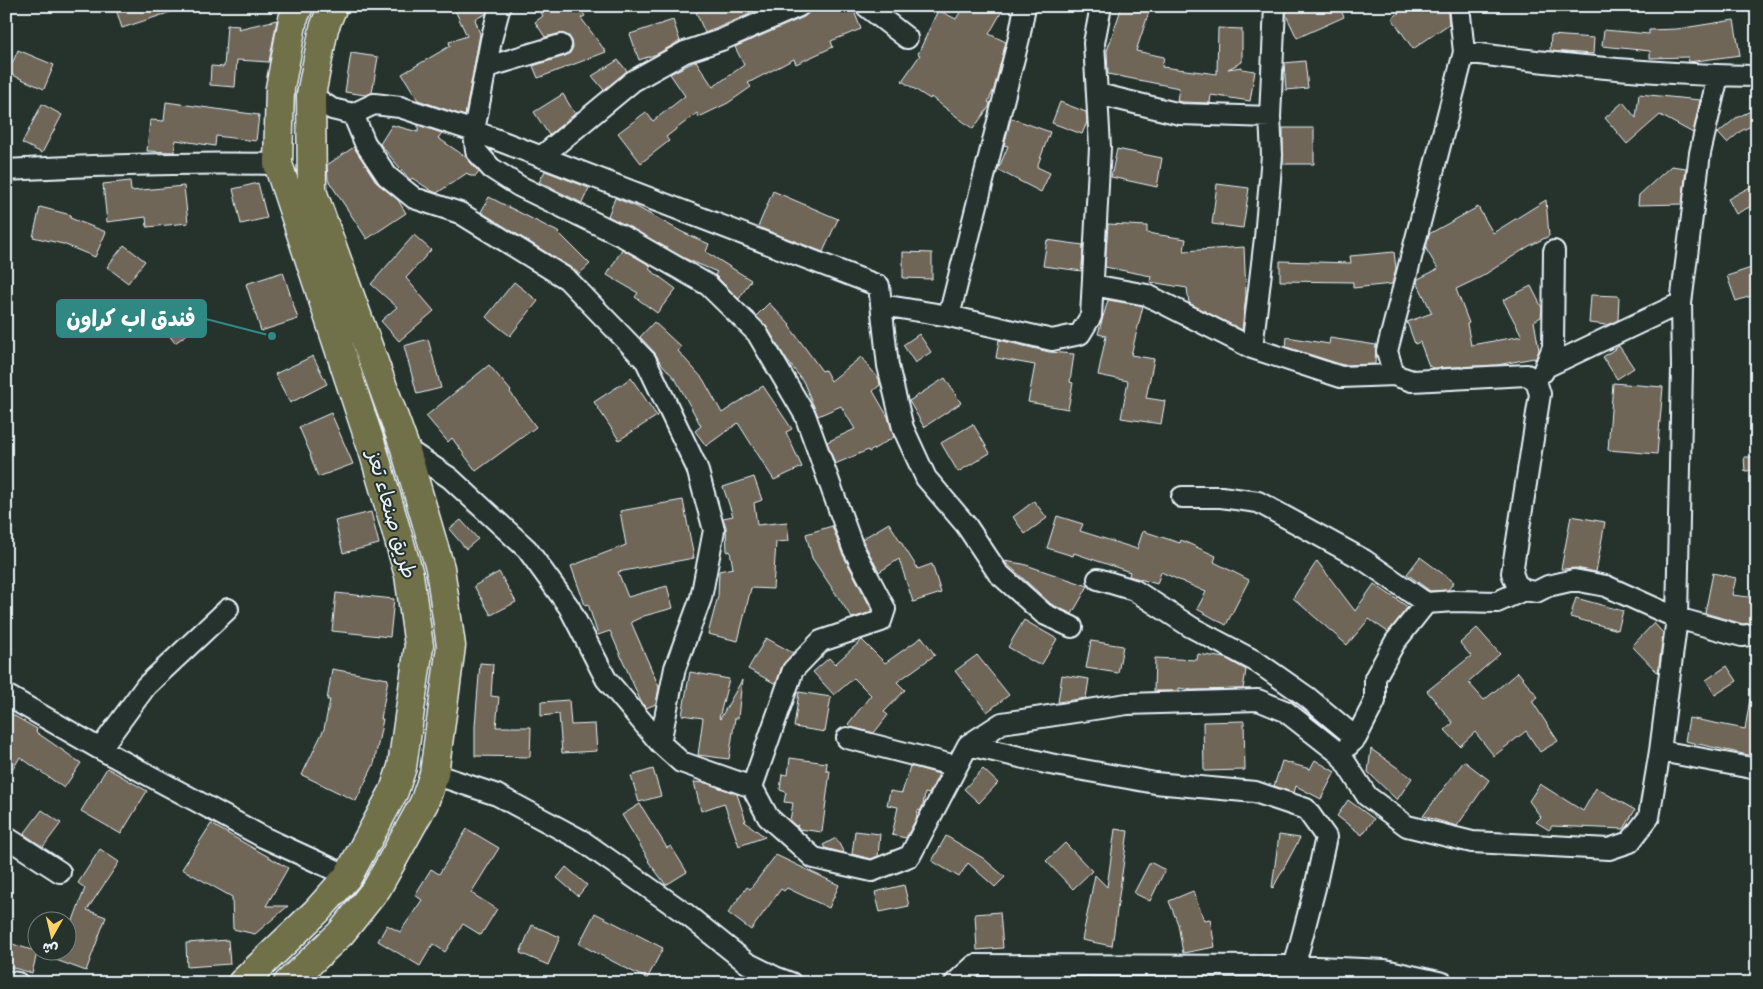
<svg xmlns="http://www.w3.org/2000/svg" width="1763" height="989" viewBox="0 0 1763 989" font-family="'Indie Flower','Playpen Sans Arabic',sans-serif">
<style>
.building{fill:#6f6658;stroke:#e8f1f8}
.lines{fill:none;stroke-linecap:round;stroke-linejoin:round}
.minor-casing{stroke:#e8f1f8;stroke-width:24}
.highway-casing{stroke:#e8f1f8;stroke-width:31}
.minor{stroke:#26332d;stroke-width:20}
.highway{stroke:#6f704a;stroke-width:28}
.labels{text-anchor:middle;dominant-baseline:central;stroke-width:4;stroke-linejoin:round;paint-order:stroke}
.street-label{font-size:21px;fill:#e8f1f8;stroke:#26332d}
.leader{fill:none;stroke:#308883;stroke-width:2}
.callout-dot{fill:#308883;stroke:#26332d;stroke-width:2}
.callout{fill:#308883;stroke:#308883;stroke-width:2}
.callout-label{font-size:22px;text-anchor:middle;font-weight:bold;fill:#fff}
</style>
<rect width="100%" height="100%" fill="#26332d"/>
<filter id="ink" filterUnits="userSpaceOnUse"><feTurbulence type="fractalNoise" baseFrequency=".02" numOctaves="2"/><feDisplacementMap in="SourceGraphic" scale="10" xChannelSelector="R" yChannelSelector="G"/><feConvolveMatrix kernelMatrix="1 2 1 2 8 2 1 2 1" color-interpolation-filters="sRGB"/></filter>
<g filter="url(#ink)">
<path class="building" d="M115,6H179L180,9L122,28Z
M453,6H488L486,14L475,19L480,34L465,116L418,100L402,74L450,46L449,42L467,36Z
M537,6H579L585,16L581,18L606,52L538,78L533,66L565,56L570,53L573,47L572,41L569,36L564,34H558L545,37L535,22L543,16Z
M709,6H769L705,33L696,12Z
M830,6H852L861,29L831,41L833,47L796,64L794,59L748,83L751,87L728,103L699,117L697,113L666,137L669,141L641,163L618,133L646,112L653,121L685,96L670,74L696,61L713,87L744,65L735,47L804,17L810,9L814,7L816,12Z
M964,6H1005L989,34L1006,42L994,89L988,102L990,103L989,107L973,129L931,97L930,99L902,81L920,55L918,54L938,10L956,19Z
M1122,6H1151L1136,51L1164,57L1162,67L1217,74L1218,28L1242,29V62L1228,69L1242,67V69L1255,71L1250,101L1211,95L1210,103L1182,102L1177,101L1179,88L1108,74L1107,51Z
M1287,6H1339L1344,17L1297,38L1286,15Z
M1408,6H1447L1449,24L1413,49L1392,18Z
M277,20L269,62L237,60L235,87L210,85L211,66L224,67L227,25L239,26L238,29Z
M673,20L680,41L657,54L639,60L630,34Z
M1734,20L1740,55L1689,62L1688,57L1650,58V51L1602,46L1604,30L1649,34V30L1677,29Z
M1551,35L1594,38L1593,54L1550,51Z
M18,50L54,65L44,89L8,73Z
M351,53L378,57L372,93L365,95L345,92Z
M618,60L627,71L604,90L592,76Z
M1305,61L1308,88L1286,90L1284,63Z
M563,94L575,114L549,135L534,112Z
M1639,94L1700,100L1693,133L1660,115L1627,144L1605,118L1623,102L1636,118Z
M166,102L259,115L256,141L216,136L215,146L176,140L174,152L147,151L150,120L164,121Z
M1060,102L1086,112L1087,122L1082,134L1052,123Z
M42,104L62,115L42,153L22,143Z
M1757,108V123L1741,131L1727,143L1718,133L1736,118Z
M1011,118L1050,132L1037,167L1050,173L1041,192L998,170L1008,146L1004,145Z
M392,125L418,132V125L442,133L438,138L466,157L479,172L476,176H470L467,173L437,193L432,191L412,178L410,180L380,144Z
M1283,128H1314V164H1283Z
M354,147L377,183L398,200L406,213L367,239L328,180L327,165Z
M1117,149L1162,158L1157,187L1111,177Z
M1671,166L1686,168L1682,204L1638,205L1639,195Z
M545,171L589,188L582,203L539,182Z
M130,181L131,191L184,186L188,223L147,227L146,217L107,222L103,184Z
M258,183L267,218L241,224L233,189Z
M1217,184L1249,188L1243,228L1212,224Z
M1752,186L1757,195V203L1736,214L1728,199Z
M773,191L838,219L823,252L758,227Z
M489,197L558,232L590,264L579,274L573,269L481,212Z
M615,198L637,207L682,232L709,244L706,252L751,280L739,299L715,275L717,272L684,258L608,216Z
M1546,200L1549,236L1529,246L1481,277L1456,289L1469,323L1467,324L1471,345L1522,336L1503,300L1531,286L1542,308L1541,317L1534,321L1539,350L1535,360L1534,358L1497,365L1433,368L1429,366L1420,342L1415,344L1407,322L1432,313L1417,282L1418,279L1438,269L1426,249L1429,234L1478,207L1493,233Z
M40,207L71,215L70,218L106,232L95,257L63,244L33,237Z
M1108,224L1147,226V233L1186,239L1184,251L1244,247L1246,295L1242,330L1189,303L1187,288L1150,282L1151,276L1105,267Z
M414,235L431,250L406,278L434,311L399,341L381,321L397,307L371,284Z
M1047,240L1083,245L1082,271L1043,266Z
M124,245L145,261L128,283L107,267Z
M622,249L651,266L649,269L676,289L657,313L635,297L638,293L607,275Z
M903,252L932,253V279L903,278Z
M1394,252L1396,268L1392,284L1353,288V282L1280,281V261L1351,263L1350,256Z
M1757,266V294L1736,301L1727,276Z
M283,272L298,319L261,331L246,284Z
M514,282L538,301L510,336L486,317Z
M1591,295L1619,296L1618,320L1608,325L1589,323Z
M1108,300L1143,306L1131,355L1154,359L1146,398L1165,401L1161,424L1121,418L1128,381L1098,375L1106,336L1098,334Z
M769,303L790,325L789,326L822,371L825,370L831,381L861,357L879,379L880,385L873,391L888,417L894,437L869,452L868,450L835,464L827,442L855,429L841,406L818,416L803,381L786,359L767,327L756,316Z
M191,311L201,324L175,343L165,330Z
M654,322L681,347L678,351L703,379L722,413L763,386L792,429L786,432L802,467L774,480L738,423L706,446L695,431L701,426L676,380L660,362L655,353L640,337Z
M919,334L931,352L915,363L903,345Z
M1287,337L1329,344L1330,338L1376,345L1375,364L1343,365L1286,347Z
M428,339L441,388L417,394L404,346Z
M999,340L1049,352L1074,354L1070,382L1073,383L1068,409L1028,402L1035,365L996,358Z
M1619,346L1634,368L1617,379L1603,357Z
M313,356L327,384L290,403L275,374Z
M489,365L511,391L510,392L536,427L476,471L452,438L448,442L426,416Z
M631,378L657,416L619,440L594,402Z
M945,378L961,403L924,427L909,401Z
M1613,383L1663,387L1657,454L1608,450Z
M331,413L353,464L318,477L310,455H311L299,427Z
M973,424L990,453L958,472L941,443Z
M1744,457H1757V470L1745,471Z
M754,477L762,500L754,503L757,525L787,522L789,541L776,542L773,589L751,588L738,641L708,634L718,596L719,571L733,568L730,551L727,552L726,527L723,518L733,516L723,487Z
M683,500L694,558L618,572L628,597L667,586L673,608L644,616L631,622L659,687L656,704L646,708L641,702L610,631L598,635L588,604L585,605L571,566L626,545L620,511Z
M1034,501L1047,518L1025,534L1013,517Z
M371,512L379,544L343,553L335,521Z
M1057,516L1083,524L1080,531L1137,549L1143,531L1180,543L1181,540L1216,556L1214,562L1249,580L1226,625L1197,609L1206,592L1161,572L1157,584L1129,576L1130,572L1074,553L1073,556L1047,548Z
M1571,516L1605,522L1596,572L1576,568L1561,569Z
M461,520L478,539L466,549L449,529Z
M889,523L918,569L932,564L941,593L913,602L899,559L879,572L862,539Z
M832,526L842,553L872,610V612L852,618L812,558L806,534Z
M1420,557L1454,582L1448,590L1430,591L1407,574Z
M1004,561L1023,564L1088,586L1072,614L1051,604Z
M1317,561L1355,611L1374,584L1408,607L1388,632L1369,619L1347,645L1293,598Z
M499,572L516,602L491,615L474,586Z
M1713,573L1736,578L1732,595L1757,598V622L1743,624L1705,613Z
M336,593L394,599L390,637L332,631Z
M1576,598L1623,611L1618,630L1570,617Z
M1024,620L1057,639L1042,664H1037L1008,647Z
M1654,623L1663,633L1658,673L1632,646Z
M1477,628L1500,654L1468,682L1484,700L1518,672L1538,697L1532,701L1558,741L1540,752L1526,731L1494,756L1475,732L1460,746L1445,730L1453,723L1427,691L1471,656L1460,643Z
M922,637L935,655L897,682L905,690L884,712L888,715L874,733L851,727L848,724L871,695L854,678L834,695L813,672L829,658L835,664L862,640L885,663Z
M766,638L793,653L782,666L776,684L748,669Z
M1091,641L1123,646L1118,673L1086,668Z
M1198,654L1225,658L1246,670L1243,689L1192,690L1179,688V691H1154L1155,658L1197,660Z
M977,655L1009,695L987,712L955,671Z
M480,663L493,664L491,696L499,697L496,727H531L530,757L475,756V726Z
M1727,666L1737,681L1715,695L1706,680Z
M332,669L388,679L381,719H383L374,764L356,801L302,775L324,729L330,700H327Z
M690,672L729,679L719,718L720,719L742,680L738,718H735L729,759L698,755L703,718L682,715Z
M1062,675L1089,679L1086,698L1058,702Z
M799,692L831,697L825,732L794,727Z
M1750,699L1757,700V757L1685,741L1689,718L1745,729Z
M569,700L571,725L595,724L597,751L562,753L559,714L541,716V702Z
M6,711L37,729L36,732L81,763L64,788L20,757L6,781Z
M1244,721L1245,770L1204,771L1203,722Z
M1371,749L1412,778L1397,800L1368,772Z
M790,758L827,763L826,771H830L822,832L799,829L797,827L798,825L796,826L790,821L793,803L784,802L786,792L780,790L782,774L788,775Z
M1315,760L1335,772L1321,799L1296,786L1294,793L1274,786L1282,761L1310,769Z
M1464,761L1489,780L1457,826L1423,816Z
M910,766L939,774L929,794L925,793L923,805L920,811L918,810L916,819L906,838L892,835L898,807L887,805L890,791L902,793Z
M107,768L147,791L121,834L81,811Z
M653,769L661,796L639,802L631,776Z
M983,769L998,783L979,803L964,789Z
M694,782L706,783L737,794L746,821H744L765,837L739,846L724,803L701,811Z
M1540,784L1583,811L1596,788L1635,810L1624,829L1552,826L1549,830L1536,822L1541,817L1529,801Z
M1348,800L1374,819L1362,835L1337,816Z
M640,804L667,848L671,846L687,872L666,885L648,861L649,860L622,815Z
M42,810L61,823L43,847L24,834Z
M211,824L288,868L266,906H288L255,934L233,929L232,897L182,869Z
M467,829L499,848L471,893L497,909L481,935L463,924L445,952L433,944L420,966L378,941L387,925L400,932L422,900L415,895L431,869L439,874Z
M1115,829L1128,831L1112,946L1082,940L1095,875L1107,887Z
M855,831L880,834L878,856L871,859L852,854Z
M1279,835L1300,838L1273,888L1272,887Z
M946,836L983,858L1005,877L995,887L968,863L959,877L932,861Z
M836,838L844,853L825,848L823,845Z
M1065,843L1092,871L1073,889L1046,861Z
M100,849L119,862L87,910L106,917L86,971L37,953L32,973L6,966V942L38,952H68V934L85,888L78,883Z
M776,855L839,885L829,908L787,888L784,891L781,889L751,930L728,913L747,887L750,889Z
M1150,862L1165,870L1150,901L1134,893Z
M566,867L587,885L578,896L557,878Z
M904,885L909,906L880,912L875,892Z
M1193,891L1204,920L1210,919L1215,947L1183,953L1178,924L1169,901Z
M1000,912L1003,948L977,950L975,914Z
M595,913L663,948L647,979L579,944Z
M532,925L560,937L548,965L520,953Z
M228,940L230,964L187,967L186,943Z"/>
<g class="lines">
<g class="minor-casing">
<path id="minor" d="M500,6L491,40L474,131L476,151L491,168L519,186L626,238L708,285L757,333L805,415L853,548L885,609L881,621L821,641L793,670L752,787
M866,6L907,38
M1464,52C1561,65 1659,75 1757,76
M487,67L561,45
M1098,94L1180,114L1270,117
M311,95L332,109L353,114L374,104L400,107L474,131L879,286L888,366L903,428L926,478L966,525L998,573L1044,614L1072,627
M353,114L365,143L387,176L414,198L460,213L567,279L646,361L697,468L714,530L701,598L675,668L660,743
M541,157L633,81L685,52L721,40L799,6
M6,170C97,165 187,162 278,164
M1093,285L1147,295L1252,348L1341,377L1394,375L1412,381L1527,375L1536,381L1540,394L1512,573L1516,583L1524,590L1536,592L1548,586L1574,580L1606,586L1677,618L1742,636L1757,634
M882,305L949,316L1052,340L1080,334L1091,316L1100,147L1094,43L1101,6
M949,316L1019,38L1025,6
M1252,348L1265,238L1272,155L1270,117L1275,6
M1546,367L1681,303
M1543,372L1553,347L1554,251
M1394,375L1387,351L1464,52L1459,6
M405,448L450,478L527,549L569,607L606,679L660,743L681,762L752,787L768,817L814,858L872,871L910,856L968,745L1050,764L1155,783L1255,792L1306,809L1326,837L1315,888L1290,983
M1182,497H1221L1258,502L1364,560L1426,603
M1098,579L1134,590L1191,627L1257,662L1307,697L1356,738
M6,695L100,749L263,837L348,876
M847,738L956,766
M968,745L1002,723L1127,704L1258,700L1285,711L1340,754L1367,796L1407,826L1472,842L1609,849L1630,842L1649,817L1660,751L1677,618L1682,367L1681,303L1700,153L1718,76
M1348,746L1356,738L1375,701V678L1395,642L1426,603L1455,601L1497,602L1524,590
M100,749L146,686L228,609
M1660,751L1757,769
M434,774L497,795L581,840L686,914L747,963L775,977L791,983
M6,837L60,872
M6,981L18,983
M955,983L975,965L1294,966L1385,970L1443,983"/>
</g>
<g class="highway-casing">
<path id="highway" d="M242,983L317,911L348,876L394,791L402,767L419,646L409,575L375,457L278,164L280,88L293,19L299,6
M288,983L341,933L377,888L424,803L434,774L451,646L440,568L405,448L312,191L311,95L324,28L333,6"/>
</g>
<use href="#minor" class="minor"/>
<use href="#highway" class="highway"/>
</g>
</g>
<g class="labels">
<g class="street-label">
<text transform="translate(390 515) rotate(74)">طريق صنعاء تعز</text>
</g>
</g>
<path class="leader" d="M272 336L206 319"/>
<circle class="callout-dot" cx="272" cy="336" r="5"/>
<rect class="callout" x="57" y="300" width="149" height="37" rx="5"/>
<g class="callout-label">
<text x="131" y="326">فندق اب كراون</text>
</g>
<rect width="1763" height="989" fill="none" stroke="#26332d" stroke-width="25"/>
<rect x="12" y="12" width="1738" height="964" fill="none" stroke="#e8f1f8" stroke-width="2" filter="url(#ink)"/>
<g transform="translate(52 936) rotate(188)"><circle r="24" fill="#26332d" stroke="#747f7e"/>
<path d="M0-4L9 19L0 12L-9 19Z" fill="#ffd166"/>
<text y="-8" font-size="14" font-weight="bold" text-anchor="middle" fill="#e8f1f8">ش</text>
</g>
</svg>
